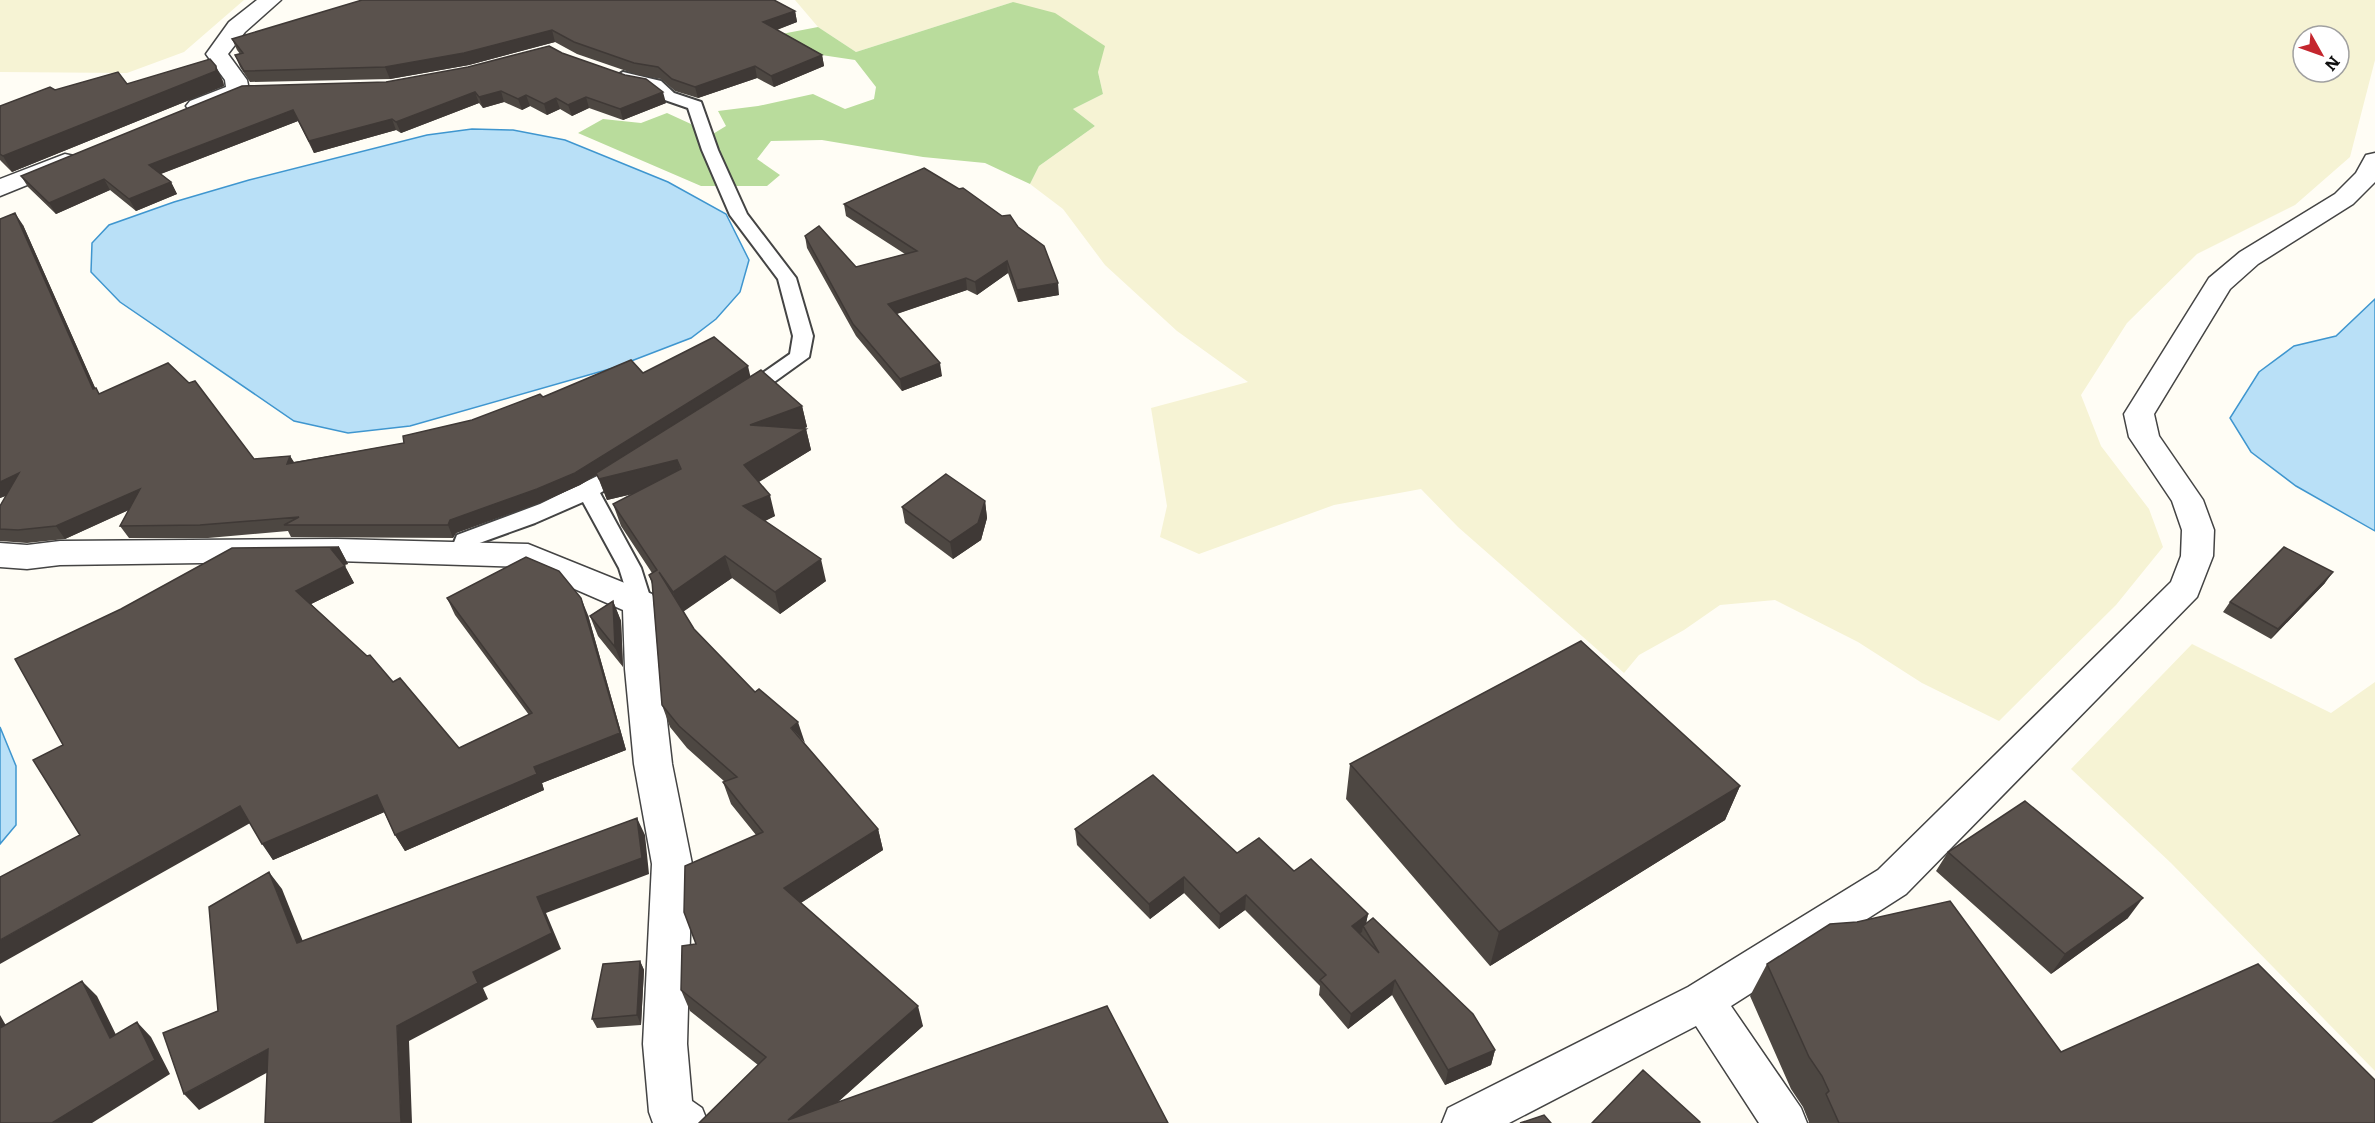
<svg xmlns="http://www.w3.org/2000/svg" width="2375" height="1123" viewBox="0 0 2375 1123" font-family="Literata,serif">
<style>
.farmland{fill:#f6f3d4;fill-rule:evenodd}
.forest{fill:#b9dc9c}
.water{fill:#b9e0f7;stroke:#3f96cf;stroke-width:1.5}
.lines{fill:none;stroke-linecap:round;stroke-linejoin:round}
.service-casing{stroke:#444;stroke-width:4}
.minor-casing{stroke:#444;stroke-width:3}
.service{fill:#fff;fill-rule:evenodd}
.minor{fill:#fff;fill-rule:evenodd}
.wall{fill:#4d4742}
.shaded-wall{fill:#3f3936}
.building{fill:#5a524d;stroke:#3f3936;stroke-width:1.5}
</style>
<rect width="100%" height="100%" fill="#fffdf5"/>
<path class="farmland" d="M0,0H244L184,52L127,73L0,72Z
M795,0H2375V60L2350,157L2295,205L2197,254L2127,323L2081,395L2101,446L2149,509L2163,547L2116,605L1999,721L1922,683L1858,642L1775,600L1720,605L1684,630L1639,655L1624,673L1458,527L1421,489L1334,505L1199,554L1160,537L1167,506L1151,408L1248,382L1177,331L1105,265L1063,209L1030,184L1039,166L1095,126L1073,109L1103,94L1098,72L1013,2L856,52L818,27ZM2303,36H2339V72H2303Z
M2192,644L2331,713L2375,682V1071L2171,863L2071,769Z"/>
<path class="forest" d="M1013,2L1055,13L1105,46L1098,72L1103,94L1073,109L1095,126L1039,166L1030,184L985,163L923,157L822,140L771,141L757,159L780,175L767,186H701L578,133L603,119L641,123L667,113L691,124L703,140L726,126L718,111L758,106L813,94L845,109L874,99L876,87L855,60L808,53L755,39L818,27L856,52Z"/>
<path class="water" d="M472,129L513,130L565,140L668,182L726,214L749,260L740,292L716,319L691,338L613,368L410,426L348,433L294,421L120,302L91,272L92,243L109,225L174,202L249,180L427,135Z
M2375,299V531L2296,486L2251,452L2230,418L2259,372L2294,346L2336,336Z
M0,727L16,766V825L0,844Z"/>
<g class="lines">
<g class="service-casing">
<path id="service" d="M623,72L661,81L674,93L701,102L718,150L747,214L796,278L813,336L809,357L752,398L745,400L738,398L735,394L738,390L790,354L793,336L778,279L730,215L702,150L688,108L662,99L650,88L618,80L615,77Z
M626,462L633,464L637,469L633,474L600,493L641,568L652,603L648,609L640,611L632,609L619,568L583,502L535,523L474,545L468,561L460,563L452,561L449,555L457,535L540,504Z"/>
</g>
<g class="minor-casing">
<path id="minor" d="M257,0H281L245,32L228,54L247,80L249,90L246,95C229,102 208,115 190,111L186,106L190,101L226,87L225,80L206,54L229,22Z
M2375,153V182L2353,204L2258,264L2230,289L2154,414L2159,436L2203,500L2214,530L2213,556L2197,597L1906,894L1731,1006L1801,1108L1807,1123H1759L1696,1026L1509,1123H1442L1448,1108L1688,987L1878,870L2171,582L2181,556L2182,530L2172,501L2129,437L2124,414L2209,278L2240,252L2335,194L2356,173L2366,155Z
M65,154L74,156L77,161L74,166L0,196V179Z
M337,539L528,544L652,594L657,603L661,669L672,764L692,864L687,1044L692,1101L702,1108L708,1123H653L649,1112L643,1044L652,864L634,764L625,669L623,610L524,567L337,561L60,565L27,569L0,567V543L27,545L60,541Z"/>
</g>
<use href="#service" class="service"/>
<use href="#minor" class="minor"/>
</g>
<path class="wall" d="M795,11L797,22L777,30L822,55L824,66L774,87L757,78L698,98L675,91L661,79L638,75L577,54L555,42L469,65L390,79L250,82L240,67L235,55L240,54L237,50L232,39Z
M562,53L666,103L623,120L589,108L572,116L560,109L547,115L530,106L522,110L504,102L483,108L479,103L401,133L396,130L314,153L298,121L161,174L171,182L177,194L136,211L110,190L56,214L28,187L21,176L386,82Z
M223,81L224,86L12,172L0,160V106L127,84Z
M924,168L1059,295L1018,302L1008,273L977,295L967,290L897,314L942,376L902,391L856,336L807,248L805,236L856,267L905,254L846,216L844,204Z
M23,225L95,388L100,394L254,459L290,456L294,462L404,443L543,397L643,373L751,376L802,406L807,427L805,428L806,429L811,450L759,482L775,516L765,521L826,581L780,614L732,578L683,611L694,629L804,744L878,829L883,850L801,903L923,1026L837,1103L1168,1123H699L758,1065L690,1011L681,990L696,944L756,835L731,804L723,782H725L687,748L670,727L662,705L652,584L649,575L652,573L621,526L613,504L632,494L607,500L597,475L580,485L542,502L456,533L453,538L291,537L288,531L208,538H129L120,526L129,510L65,539L27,543L0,541V506L6,496L0,498Z
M985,501L987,518L981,540L953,559L905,523L902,507Z
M339,547L348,564L344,565L354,583L311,604L393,682L459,748L529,715L455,615L447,598L588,615L626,750L542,783L544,790L405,851L395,835L384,812L273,860L250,823L80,835L63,745Z
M2325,583L2271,639L2223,612L2230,602Z
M613,601L621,621L623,667L598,636L590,616Z
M1350,764L1740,786L1725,820L1490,966L1346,799Z
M1075,829L1237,853L1294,871L1368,914L1366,923L1495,1050L1491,1065L1445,1085L1392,995L1348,1029L1319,995L1320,986L1245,910L1219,929L1184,893L1150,919L1077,845Z
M1948,852L2128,918L2051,974L1936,871Z
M640,961L644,970L641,1025L597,1028L592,1019Z
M1767,964L2061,1052L2375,1123H1808L1809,1122L1803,1107L1791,1089L1750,996Z"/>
<path class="shaded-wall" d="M795,11L797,22L765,34L763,22Z
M552,30L555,42L469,65L390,79L385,67Z
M822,55L824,66L774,87L771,76Z
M216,66L223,81L224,86L12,172L3,156Z
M755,66L757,78L698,98L695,87Z
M501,91L504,102L483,108L479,97Z
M475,92L479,103L401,133L396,122Z
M663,92L666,103L623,120L620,109Z
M526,95L530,106L522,110L518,99Z
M586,97L589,108L572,116L568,105Z
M556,98L560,109L547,115L544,104Z
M293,110L298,121L155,176L149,165Z
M392,119L396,130L314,153L309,141Z
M104,179L110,190L56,214L49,203Z
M171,182L177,194L136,211L129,199Z
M15,213L23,225L101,401L93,389Z
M1007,261L1008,273L977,295L975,282Z
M966,278L967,290L890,316L888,304Z
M1058,283L1059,295L1018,302L1017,290Z
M940,363L942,376L902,391L900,379Z
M748,366L751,379L580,485L542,502L456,533L453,538L448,525L450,520Z
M802,406L807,427L756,447L750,425Z
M806,429L811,450L750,487L744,465Z
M290,456L297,468L287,464Z
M677,460L684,482L607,500L599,479Z
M19,473L28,486L0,498V482Z
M140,489L148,501L65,539L56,526Z
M770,495L775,516L750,528L743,506Z
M985,501L987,518L981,540L953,559L950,542Z
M339,547L348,564L340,566L331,549Z
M725,556L732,578L680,614L673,592Z
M821,559L826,581L780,614L775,592Z
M345,566L354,583L305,607L296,591Z
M2333,572L2325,583L2271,639L2278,629Z
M581,598L588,615L626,750L542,783L544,790L405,851L395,835L534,767Z
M613,601L621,621L623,667L615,647Z
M798,722L805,743L791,728Z
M1740,786L1725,820L1490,966L1499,932Z
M377,795L387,811L273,860L262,844Z
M240,806L252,822L0,964V940Z
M637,818L645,835L649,874L546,913L561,949L483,988L488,999L409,1041L412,1123H401L397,1026L473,972L537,897Z
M878,829L883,850L791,909L784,888Z
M269,872L282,889L310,959L297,943Z
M1184,877V893L1150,919L1149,904Z
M1246,895L1245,910L1219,929L1220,914Z
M2143,898L2128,918L2051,974L2065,954Z
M1368,914L1365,929L1363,926L1362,932L1350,941L1352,926Z
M640,961L644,970L641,1025L637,1015Z
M1395,980L1392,995L1348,1029L1351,1014Z
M82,981L97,996L125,1053L110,1038Z
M918,1006L923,1026L814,1123L788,1120Z
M0,1015L16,1043L0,1029Z
M137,1022L151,1037L170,1074L92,1123H52Z
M268,1049L281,1065L199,1110L184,1094Z
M1495,1050L1491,1065L1445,1085L1448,1070Z"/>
<path class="building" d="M362,0H774L795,11L763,22L822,55L771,76L755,66L695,87L672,79L658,67L634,63L574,42L552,30L464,53L385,67L244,71L235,55L243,53L232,39Z
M549,46L562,53L625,75L646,79L663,92L620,109L586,97L568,105L556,98L544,104L526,95L518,99L501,91L479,97L475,92L396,122L392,119L309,141L293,110L149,165L171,182L129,199L104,179L49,203L21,176L242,86L386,82L468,67Z
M210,59L216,66V71L3,156L0,154V106L50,87L55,90L118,72L127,84Z
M924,168L959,189L963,188L1002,216L1010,215L1018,227L1044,246L1058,283L1017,290L1007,261L975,282L966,278L888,304L940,363L900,379L853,324L805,236L819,226L856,267L917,251L844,204Z
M15,213L93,389L96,388L99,394L168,363L189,383L195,381L254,459L290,456L287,464L404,443L403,436L472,420L540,394L543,397L631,360L643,373L714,337L748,366L575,473L537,489L450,520L448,525H284L299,517L200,525L120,526L140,489L56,526L18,530L0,529V506L19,473L0,482V219Z
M761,370L802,406L750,425L806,429L744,465L770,495L743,506L821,559L775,592L725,556L673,592L659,572L694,629L755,692L759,689L798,722L791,728L878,829L784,888L918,1006L788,1120L1107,1006L1168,1123H699L766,1057L681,990L682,946L696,944L684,912L685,866L763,832L723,782L737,777L679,726L662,705L652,581L649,575L657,570L613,504L681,469L677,460L599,479L596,473Z
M946,474L985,501L978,523L950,542L902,507Z
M339,547L331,549L345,566L296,591L367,656L370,655L393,682L400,678L459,748L532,713L447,598L526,557L559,571L581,598L620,733L534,767L537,774L395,835L377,795L262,844L240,806L0,940V877L80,835L33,760L63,745L15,659L121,609L232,548Z
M2284,547L2333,572L2278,629L2230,602Z
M613,601L615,647L590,616Z
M1581,641L1740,786L1499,932L1350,764Z
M1153,775L1237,853L1259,838L1294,871L1311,859L1368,914L1352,926L1379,953L1363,926L1373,918L1473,1014L1495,1050L1448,1070L1395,980L1351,1014L1320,980L1326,975L1246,895L1220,914L1184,877L1149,904L1075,829Z
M2025,801L2143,898L2065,954L1948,852Z
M637,818L642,858L537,897L552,933L473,972L478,983L397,1026L401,1123H265L268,1049L184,1094L163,1033L218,1011L209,907L269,872L297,943Z
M1950,901L2061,1052L2258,964L2375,1080V1123H1839L1826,1094L1829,1091L1822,1076L1809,1057L1767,964L1830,924L1857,922Z
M640,961L637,1015L592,1019L603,964Z
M82,981L110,1038L137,1022L155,1060L52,1123H0V1028Z
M1643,1070L1700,1122L1699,1123H1592Z
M1544,1115L1551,1123H1520Z"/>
<g transform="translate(2321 54) rotate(130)"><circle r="28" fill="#ffffff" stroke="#a0a0a0" stroke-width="1.5"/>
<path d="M0-4.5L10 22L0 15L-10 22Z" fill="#c4262e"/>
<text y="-9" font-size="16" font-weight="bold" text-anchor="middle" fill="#111111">N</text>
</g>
</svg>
